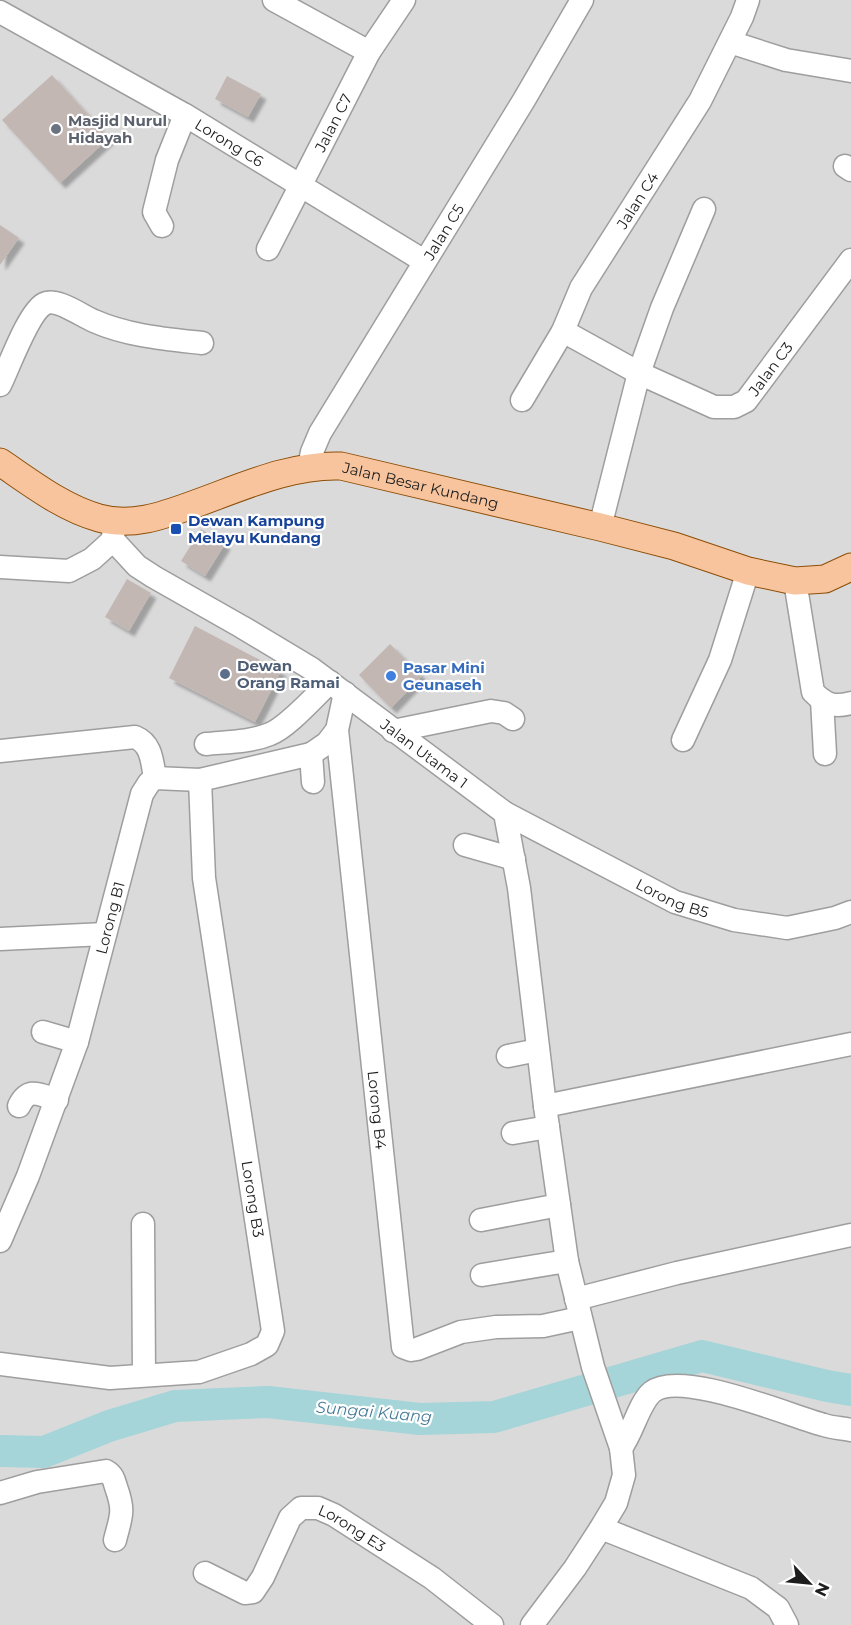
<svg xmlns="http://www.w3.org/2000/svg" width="851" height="1625" viewBox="0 0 851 1625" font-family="Montserrat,sans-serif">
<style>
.residential{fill:#dbdada}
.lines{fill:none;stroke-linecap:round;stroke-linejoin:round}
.river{stroke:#a5d5d9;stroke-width:32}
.building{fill:#c2b7b3;filter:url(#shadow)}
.minor-casing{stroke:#9e9e9e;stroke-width:25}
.major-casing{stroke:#8e4e07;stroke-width:29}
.minor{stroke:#fff;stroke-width:22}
.major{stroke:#f7c49e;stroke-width:27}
.worship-dot{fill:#6b7280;stroke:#fff;stroke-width:2}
.transit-dot{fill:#1a4fb4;stroke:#fff;stroke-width:2}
.service-dot{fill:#5c6f8a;stroke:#fff;stroke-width:2}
.shop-dot{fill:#3f7fe0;stroke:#fff;stroke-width:2}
.labels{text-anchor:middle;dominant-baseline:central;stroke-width:4.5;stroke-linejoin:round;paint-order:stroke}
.worship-label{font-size:15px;font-weight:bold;fill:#5b616d;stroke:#fff;text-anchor:start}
.street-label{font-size:15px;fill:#1d1d1d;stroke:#fff}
.transit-label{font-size:15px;font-weight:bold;fill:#164399;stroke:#fff;text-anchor:start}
.service-label{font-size:15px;font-weight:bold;fill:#4e5e75;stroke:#fff;text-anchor:start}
.shop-label{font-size:15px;font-weight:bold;fill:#366cbe;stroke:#fff;text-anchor:start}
.water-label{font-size:16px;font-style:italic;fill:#487b98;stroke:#fff}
</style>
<defs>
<filter id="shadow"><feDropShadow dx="5.5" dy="5.5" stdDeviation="1.5" flood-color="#0004"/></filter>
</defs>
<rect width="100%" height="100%" fill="#ede8e3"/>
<path class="residential" d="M0,0H851V1625H0Z"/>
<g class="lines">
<path class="river" d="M0,1451L44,1452L109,1426L175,1406L268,1402L420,1419L494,1417L702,1356L827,1386L851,1390"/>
</g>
<path class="building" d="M52,75L109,138L60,183L2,120Z
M227,76L261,94L248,117L215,99Z
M0,225L19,238L0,265Z
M201,529L225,544L205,576L181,561Z
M127,579L151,593L129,631L105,617Z
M195,626L281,671L255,722L169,678Z
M390,644L422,676L391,708L359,675Z"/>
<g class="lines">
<g class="minor-casing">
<g id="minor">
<path d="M274,0L369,52"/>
<path id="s1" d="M0,12L185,115L424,261"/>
<path d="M730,42L786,60L851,71"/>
<path d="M845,166L851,170"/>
<path d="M162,226L154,212L167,160L185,115"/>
<path id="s2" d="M268,249L369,52L404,0"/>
<path id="s3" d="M563,331L639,373L714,407H734L746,401L851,260"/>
<path d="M0,385C9,367 28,313 44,304C56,297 82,316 94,321C128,336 166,339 202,343"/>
<path id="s4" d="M522,400L563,331L581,288L700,101L742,17L748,0"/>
<path id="s5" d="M309,467L312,452L320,433L524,100L582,0"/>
<path id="s6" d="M114,521L113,540L137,566L154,577L242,627L312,669L505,813L519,888L545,1106L567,1261L593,1367L621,1448L624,1475L616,1503L601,1528L575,1568L532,1625"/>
<path d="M600,527L639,373L662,308L704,209"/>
<path d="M0,567L69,571L92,559L113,540"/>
<path d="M795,581L813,692C825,704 833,708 851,703"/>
<path id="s7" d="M345,693L337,730L403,1347L411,1350L417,1349L461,1332L496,1327L543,1326L580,1318"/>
<path d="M822,700L825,754"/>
<path d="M393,731L491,711L504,713L513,719"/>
<path d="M683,740L720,660L748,571"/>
<path d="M206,744C226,742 251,742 270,734C288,727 315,696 330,682"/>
<path d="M0,751L135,737C152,744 152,762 155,778"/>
<path d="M311,754L313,782"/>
<path id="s8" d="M505,813L675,902L734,920L787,928L835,918L851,912"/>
<path d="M465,845L514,859"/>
<path d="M0,939L105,934"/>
<path d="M43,1032L77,1042"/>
<path d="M508,1056L538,1050"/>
<path d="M19,1106C29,1086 40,1095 57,1100"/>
<path d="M545,1106L851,1044"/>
<path d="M513,1133L548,1127"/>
<path d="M481,1220L559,1205"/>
<path d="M143,1224L144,1375"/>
<path id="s9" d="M0,1241L28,1176L77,1042L142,794L149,783L155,778L200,780L311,754L327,743L337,730"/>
<path d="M482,1275L567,1261"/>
<path d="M576,1299L677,1273L851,1235"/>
<path d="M0,1364L110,1378L199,1372L251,1354L267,1345L273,1331L204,878L200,780"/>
<path d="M621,1448C633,1432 639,1403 652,1392C680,1369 790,1416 824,1425C833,1428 842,1428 851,1430"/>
<path d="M0,1493L37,1482L106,1471C113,1475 114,1480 116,1487C125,1512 121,1516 115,1540"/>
<path d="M601,1528L751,1588L778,1608L787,1625"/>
<path id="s10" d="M205,1573L245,1593L253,1592L263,1577L290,1518L301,1508H318L334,1515L432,1578L492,1625"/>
</g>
</g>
<g class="major-casing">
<g id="major">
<path id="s11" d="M0,462C31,483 63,508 99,518C131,527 162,516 192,505C240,488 290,464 341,466L600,527L674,546L748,571L795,581L825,579L851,567"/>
</g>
</g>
<use href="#minor" class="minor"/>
<use href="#major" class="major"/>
</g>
<circle class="worship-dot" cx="56" cy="129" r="6"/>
<rect class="transit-dot" x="170" y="523" width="12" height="12" rx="3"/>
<circle class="service-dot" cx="225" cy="674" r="6"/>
<circle class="shop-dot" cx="391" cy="676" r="6"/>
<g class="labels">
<g class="worship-label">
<text x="68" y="120">Masjid Nurul<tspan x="68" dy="17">Hidayah</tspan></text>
</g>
<g class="street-label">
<text stroke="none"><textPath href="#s2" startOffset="142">Jalan C7</textPath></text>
<text stroke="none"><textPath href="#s1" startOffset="264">Lorong C6</textPath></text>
<text stroke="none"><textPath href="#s4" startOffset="231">Jalan C4</textPath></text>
<text stroke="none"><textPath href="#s5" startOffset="272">Jalan C5</textPath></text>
<text stroke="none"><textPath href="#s3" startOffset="243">Jalan C3</textPath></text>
<text stroke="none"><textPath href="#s11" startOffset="447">Jalan Besar Kundang</textPath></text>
<text stroke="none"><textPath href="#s6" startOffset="398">Jalan Utama 1</textPath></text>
<text stroke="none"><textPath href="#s8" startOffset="188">Lorong B5</textPath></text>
<text stroke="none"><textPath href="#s9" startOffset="342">Lorong B1</textPath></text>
<text stroke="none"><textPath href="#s7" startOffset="420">Lorong B4</textPath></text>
<text transform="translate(253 1199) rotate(81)">Lorong B3</text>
<text stroke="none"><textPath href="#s10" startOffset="207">Lorong E3</textPath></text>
</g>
<g class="transit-label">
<text x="188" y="520">Dewan Kampung<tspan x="188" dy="17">Melayu Kundang</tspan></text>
</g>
<g class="service-label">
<text x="237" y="665">Dewan<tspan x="237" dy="17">Orang Ramai</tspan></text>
</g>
<g class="shop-label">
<text x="403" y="667">Pasar Mini<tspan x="403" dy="17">Geunaseh</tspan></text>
</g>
<g class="water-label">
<text transform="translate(374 1412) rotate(5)">Sungai Kuang</text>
</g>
</g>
<g transform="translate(809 1583) rotate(116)" stroke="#ffffff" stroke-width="4.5" paint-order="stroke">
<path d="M0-4.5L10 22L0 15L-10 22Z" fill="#1d1d1d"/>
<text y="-9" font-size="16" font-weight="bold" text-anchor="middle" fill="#1d1d1d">N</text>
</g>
</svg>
